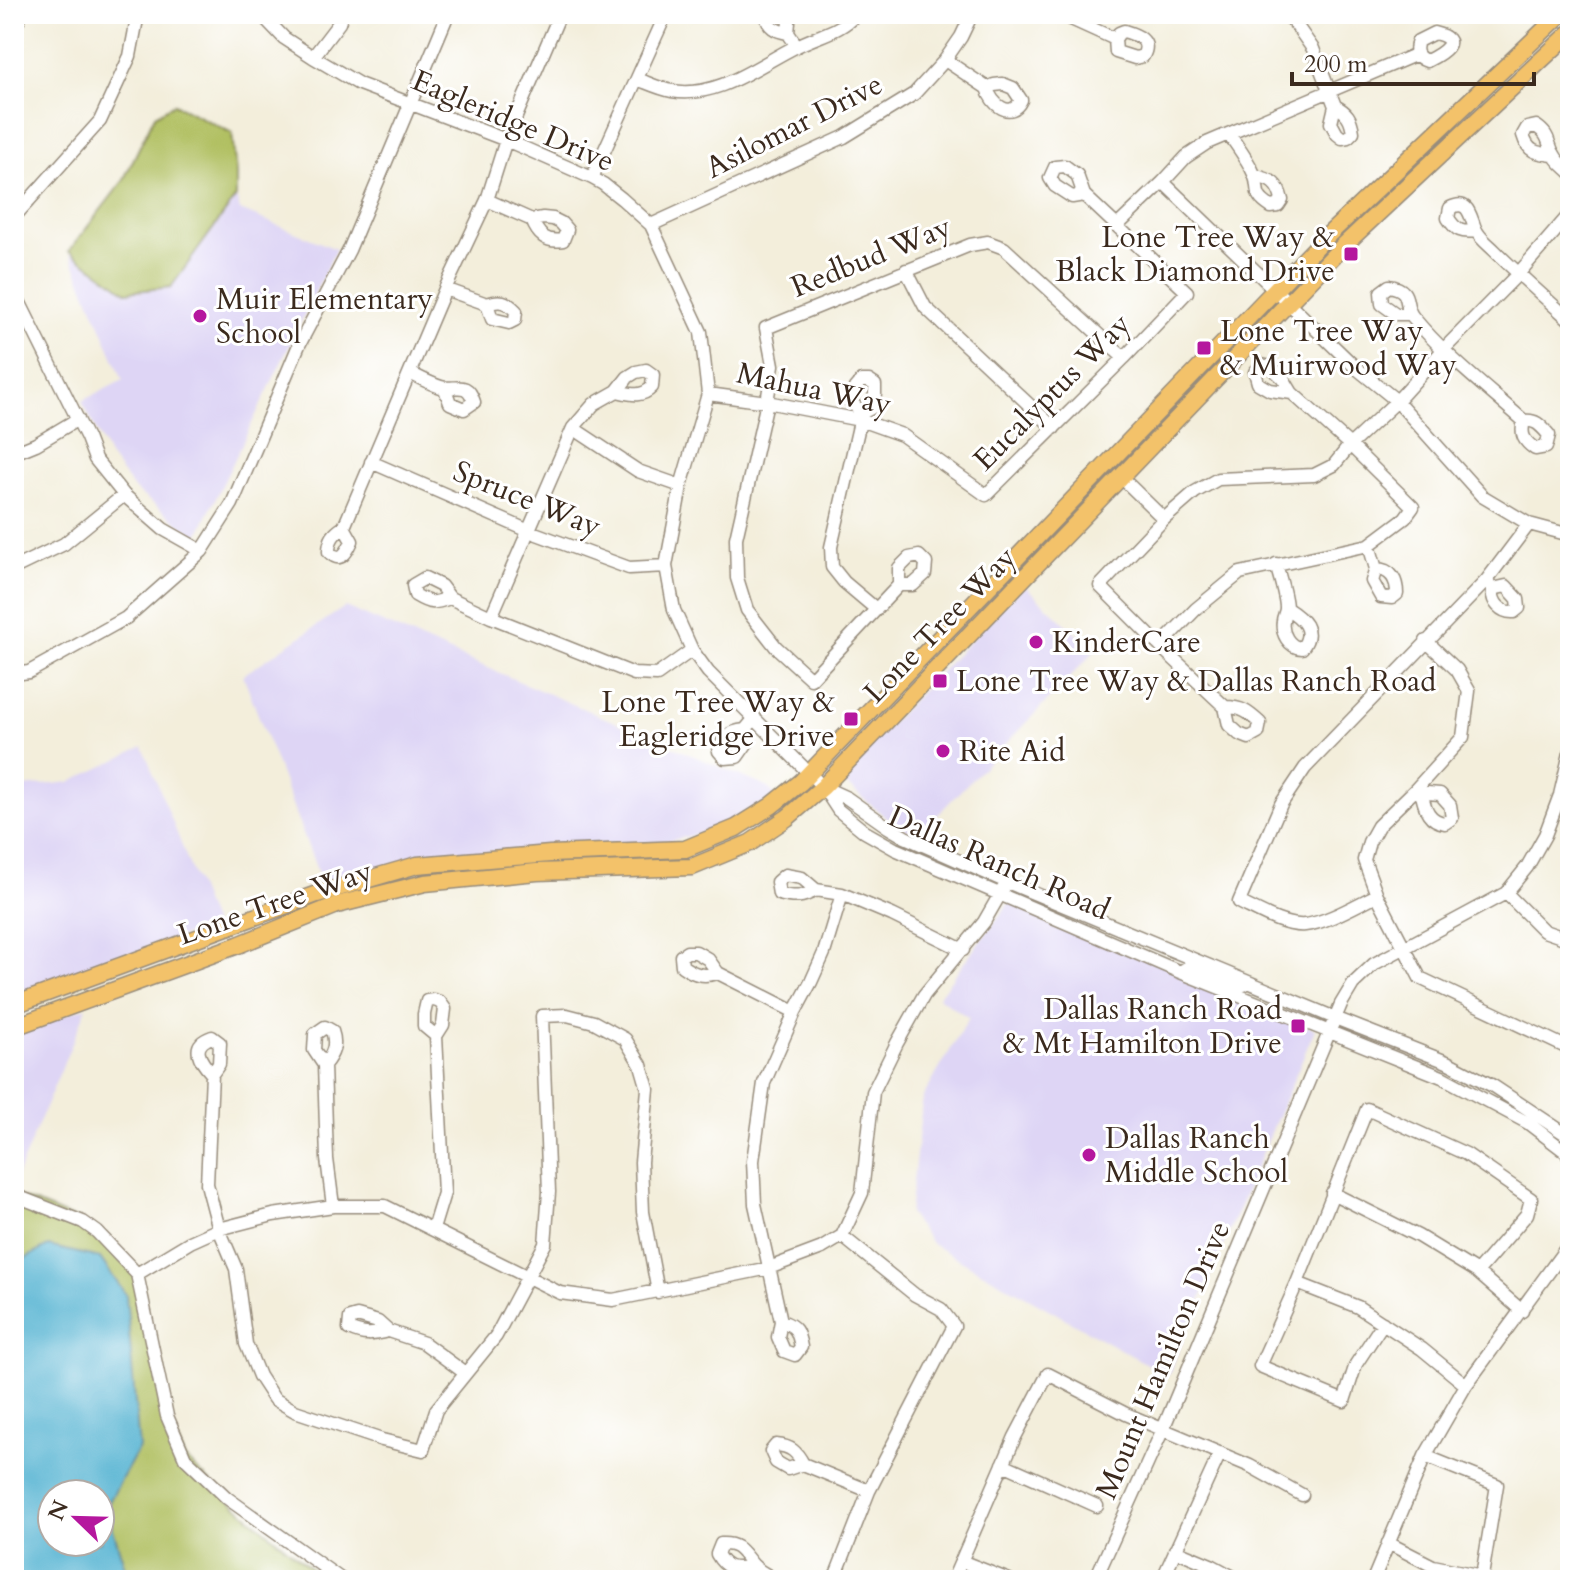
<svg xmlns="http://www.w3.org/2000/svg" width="1584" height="1594" viewBox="0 0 1584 1594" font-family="Cardo,serif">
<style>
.built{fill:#ded5f5}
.green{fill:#b1c062;stroke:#767540;stroke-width:2;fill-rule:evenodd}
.water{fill:#52b2d1;stroke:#466e78;stroke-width:2;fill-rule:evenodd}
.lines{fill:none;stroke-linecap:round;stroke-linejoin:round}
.minor-casing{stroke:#978c7c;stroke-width:15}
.major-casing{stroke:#978c7c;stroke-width:19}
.minor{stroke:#fff;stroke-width:12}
.major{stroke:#f3c26a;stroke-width:16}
.poi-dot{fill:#b5179e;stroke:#fff;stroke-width:3}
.labels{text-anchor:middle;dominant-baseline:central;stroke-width:6;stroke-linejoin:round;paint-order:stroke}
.street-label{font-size:30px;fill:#3b2a1e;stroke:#fff}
.poi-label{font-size:30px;fill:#3b2a1e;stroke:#fff;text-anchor:start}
</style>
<rect width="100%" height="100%" fill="#fff"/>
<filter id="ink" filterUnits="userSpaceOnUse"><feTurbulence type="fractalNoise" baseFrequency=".0125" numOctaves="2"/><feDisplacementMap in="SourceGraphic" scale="16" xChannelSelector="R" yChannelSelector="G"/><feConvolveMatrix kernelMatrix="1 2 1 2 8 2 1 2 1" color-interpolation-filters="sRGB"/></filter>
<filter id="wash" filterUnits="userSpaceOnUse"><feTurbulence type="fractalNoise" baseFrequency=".006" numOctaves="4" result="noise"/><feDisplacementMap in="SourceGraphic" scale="32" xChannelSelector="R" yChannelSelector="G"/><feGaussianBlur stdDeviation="1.8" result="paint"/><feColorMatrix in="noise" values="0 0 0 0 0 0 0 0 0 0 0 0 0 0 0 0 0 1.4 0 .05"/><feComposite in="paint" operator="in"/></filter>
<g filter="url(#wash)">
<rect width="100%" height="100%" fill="#f3eedb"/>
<path class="built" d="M174,104L232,133L236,174V197L240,210L336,249L197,537L135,490L109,456L82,401L123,380L69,251L123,181L155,115Z
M1024,585L1095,651L918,835L893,823L838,778Z
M345,607L769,788L776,797L739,820L710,831L664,842L419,856L323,886L243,675Z
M143,747L213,925L14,999V788L71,782Z
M1013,898L1315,1029L1168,1376L932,1244L909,1214L923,1097L969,1018L938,997Z
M87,1007L14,1183V1033Z"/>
<path class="green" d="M174,104L232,133L236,174V197L171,287L127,292L69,251L123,181L155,115Z
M20,1197L83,1222L137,1274L167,1416L185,1458L227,1498L325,1580H14V1204ZM52,1494H100V1542H52Z"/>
<path class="water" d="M48,1246L100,1258L126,1295L139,1448L106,1507L129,1580H14V1264ZM52,1494H100V1542H52Z"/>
</g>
<g filter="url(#ink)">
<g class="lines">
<g class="minor-casing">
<path id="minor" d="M261,14L284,38L313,57L359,84L506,140L592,178L603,184L622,199L651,225L701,332L708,394L681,486L666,566L674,610L692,650L708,672L823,787L838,810L865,832L895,849L1180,972L1442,1077L1528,1123L1570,1155
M766,14C767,27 776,31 788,33
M787,14L789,22L788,33L797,46
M1060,14L1115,39
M1285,14L1294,22L1313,49L1335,106L1331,123L1337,134L1342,138L1348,137L1353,132C1351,118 1347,112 1335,106
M14,30L21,14
M1124,31C1137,35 1152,40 1143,56L1135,58L1116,52L1115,39L1119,33Z
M1434,33C1465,40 1441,54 1427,61C1417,58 1414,51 1418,41Z
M313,57L339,23L342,14
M945,60L987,88
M637,79C648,83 660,89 672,91C718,99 758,65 797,46C816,36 842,31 856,14
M1003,84L1013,88L1021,100C1011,121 991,104 987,88L994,85Z
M1229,134C1237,146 1248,160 1254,174C1261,190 1251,194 1271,207L1278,206L1282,200C1278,183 1271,179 1255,176
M1554,155C1537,153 1528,153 1523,135L1527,128L1536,126C1552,137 1546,143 1555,156C1558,162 1565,167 1570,172
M592,178L666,14
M1163,182L1355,367L1397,401L1482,496L1529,524L1570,535
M487,200L532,220L543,218L553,219L561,223L567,230L563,240C546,243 538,235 532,220
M14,217L100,121L130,56L138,14
M651,225L844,137L914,94L945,60L961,37L972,14
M1118,225L1163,182L1186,157L1207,143L1417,54
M1476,231C1462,233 1456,231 1448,218L1450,208C1471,197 1470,221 1477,232C1481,239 1489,245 1495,251C1519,275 1544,297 1570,320
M906,270L925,307L1054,428
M445,289L487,304C500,299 506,301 516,311L515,320L509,323L492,319L487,304
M14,291L87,438L95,459L124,495L163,529L202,551
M1410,314H1396L1382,304L1381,292L1389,286C1414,290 1402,304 1413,317C1445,356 1487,388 1524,421C1536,419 1541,426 1549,435L1546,447L1535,449C1524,441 1520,435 1524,421
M410,373C420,378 431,384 441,387C455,391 467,379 474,402L464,409L450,403L445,389
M708,394L767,402L860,420L902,435L986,495L1124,358L1187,292L1084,195L1077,175L1065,166L1055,167L1050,178L1055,186L1072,197L1084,195
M862,413L851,402L855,388L861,381H869L875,385V394L873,407L862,413L831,547L832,567L844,582L876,609
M573,428L638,471L681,486
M14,453L36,444L78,419
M371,462L529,531L629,568L666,566
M1121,477L1164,519
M344,527L352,541C347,552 341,564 329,552C329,539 334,533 344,527L445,289L487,200L506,140L560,14
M1369,545L1376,569L1372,581L1381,597L1392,598L1397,594C1397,581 1392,569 1376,569
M1276,564C1279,576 1286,596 1286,608C1286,613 1283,616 1283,621C1281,633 1289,648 1302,648C1316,630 1302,618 1286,608
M14,568L64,544L124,495
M1486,581L1493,589C1491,602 1501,613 1514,612L1519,608L1518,599L1506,586L1493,589
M899,585H913L925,574L926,563L919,556L909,558L899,568V585L811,679L776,647L747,610L737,578L736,538L767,402L773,365L766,328L970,245L988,242L1004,248L1124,358
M450,598C433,604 430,604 415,595L413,585L425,578L441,586L450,598L491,617L634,674L657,675L692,650
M491,617L573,428L594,404L617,391L628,377L636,372L646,370L653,375L652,387C642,398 630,394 617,391
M1426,641L1457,670L1469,691L1463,737L1415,790L1378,826L1369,842L1364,860L1377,895L1420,978L1570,1049
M1160,646L1196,609L1240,573L1369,545L1405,518L1413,507L1350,445L1292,393L1283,378L1271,367L1262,365L1255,372L1258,383L1270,390L1292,393
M14,674L29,672L126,618L202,551L232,504L299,345L349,250L448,14
M1225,707C1242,707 1248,712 1260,723L1258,733L1249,738L1239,734L1229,725L1225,707L1160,646L1100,586L1164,519L1195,492L1218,479L1314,475L1334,465L1350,445L1397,401L1444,349L1518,274L1570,214
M745,730L749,740L737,757L725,758L719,751C724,736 729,732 745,730L755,718
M823,787L847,798L888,827L905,837L1007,882L1335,1018L1447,1062L1493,1086L1570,1137
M1415,790L1422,795C1425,809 1429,821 1445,823L1452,818L1450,805L1440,794L1427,793L1422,795
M816,890C802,898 794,898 779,894L777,882L785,875L802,878L816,890L842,894L892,915L963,950
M1506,893L1544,931L1570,940
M1377,895C1358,904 1326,923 1305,925C1284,927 1258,911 1239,902L1281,804L1305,768L1486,581L1529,524
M1180,972L1188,967H1192L1236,985H1244
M718,973C703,977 695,975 682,966L681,956L687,952H696L708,959L718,973L795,1012
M324,1065C333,1054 337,1045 332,1031L325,1027L315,1034L314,1050L324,1065L327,1159L333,1206
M212,1074C200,1061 189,1045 212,1037L220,1043L219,1064L212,1074L207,1184L219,1229L236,1269L246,1344L259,1376L274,1399L295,1411L382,1440L423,1450L436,1410L496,1336L545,1244L549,1192L542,1016L567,1015L594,1022L625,1039L641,1065L648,1089L641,1162L643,1212L658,1292
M1332,1193L1418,1236L1477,1272L1522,1311
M14,1195L83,1222L97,1232L137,1274L167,1416L185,1458L227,1498L342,1580
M433,1229L444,1193L436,1036L443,1025L445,1009L440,1002L434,1000L427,1001L424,1014V1026L436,1036
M137,1274L190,1242L219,1229L273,1215L333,1206H385L560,1293L613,1300L769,1268L822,1248L842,1236L862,1193L873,1092L897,1043L924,995L984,922L1007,882
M1297,1283L1358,1307L1422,1349L1466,1385
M781,1321C796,1326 798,1331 801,1347L795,1355L784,1351L778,1337L781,1321L755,1204L753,1161L764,1083L795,1012L811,982L824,953L842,894
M1383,1323L1356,1364L1344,1401L1260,1366L1297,1283L1367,1109L1466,1154L1531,1199L1527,1214L1477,1272
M388,1331C372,1335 364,1336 349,1329L350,1318L357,1316L378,1322L388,1331L424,1343L465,1373
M803,1464C797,1452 791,1446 776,1445L771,1451L776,1462L788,1469L803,1464L869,1491
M1003,1464L1097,1506
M1388,1543L1433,1566L1482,1576L1497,1485L1425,1456
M1175,1550L1213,1566L1239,1580
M961,1561L1009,1580
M754,1567C736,1568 727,1572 717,1554L721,1544C740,1543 742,1553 753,1565C759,1572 769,1576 776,1580
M834,1580L869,1491L954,1326L941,1309L915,1295L842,1236
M953,1580L1015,1437L1048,1374L1126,1414L1250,1466L1302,1495
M1095,1580L1163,1429L1341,1004L1353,984L1374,964L1506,893L1527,867L1545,835L1560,795L1570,753
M1162,1580L1220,1453
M1373,1580L1425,1456L1466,1385L1570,1243"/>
</g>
<g class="major-casing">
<path id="major" d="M14,1005L317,894L417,865L550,854L685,849L736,828L771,806L801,782L822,760L1323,240L1561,14
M14,1027L238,945L337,905L425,883L537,872L692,867L750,843L787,818L823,787L1342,247L1570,33"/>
</g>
<use href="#minor" class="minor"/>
<use href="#major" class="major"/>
</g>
</g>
<g class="poi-dot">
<rect x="1343" y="246" width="16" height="16" rx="4"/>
<circle cx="200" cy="316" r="8"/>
<rect x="1196" y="340" width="16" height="16" rx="4"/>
<circle cx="1036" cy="642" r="8"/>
<rect x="932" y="673" width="16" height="16" rx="4"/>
<rect x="843" y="711" width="16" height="16" rx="4"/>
<circle cx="943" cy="751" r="8"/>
<rect x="1290" y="1018" width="16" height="16" rx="4"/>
<circle cx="1089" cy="1155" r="8"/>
</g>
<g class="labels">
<g class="street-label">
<text transform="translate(513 121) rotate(23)">Eagleridge Drive</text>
<text transform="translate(794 126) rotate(-27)">Asilomar Drive</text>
<text transform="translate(871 257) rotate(-22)">Redbud Way</text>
<text transform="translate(814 389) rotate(12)">Mahua Way</text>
<text transform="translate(1052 392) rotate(-45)">Eucalyptus Way</text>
<text transform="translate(527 499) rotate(22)">Spruce Way</text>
<text transform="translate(940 625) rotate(-46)">Lone Tree Way</text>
<text transform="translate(999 863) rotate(24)">Dallas Ranch Road</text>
<text transform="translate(275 903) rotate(-19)">Lone Tree Way</text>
<text transform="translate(1163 1360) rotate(-67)">Mount Hamilton Drive</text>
</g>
<g class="poi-label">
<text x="1335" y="237" text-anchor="end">Lone Tree Way &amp;<tspan x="1335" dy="34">Black Diamond Drive</tspan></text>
<text x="216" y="299">Muir Elementary<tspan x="216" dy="34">School</tspan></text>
<text x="1220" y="331">Lone Tree Way<tspan x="1220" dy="34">&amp; Muirwood Way</tspan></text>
<text x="1052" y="642">KinderCare</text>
<text x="956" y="681">Lone Tree Way &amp; Dallas Ranch Road</text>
<text x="835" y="702" text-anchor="end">Lone Tree Way &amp;<tspan x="835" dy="34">Eagleridge Drive</tspan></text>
<text x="959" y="751">Rite Aid</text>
<text x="1282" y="1009" text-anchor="end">Dallas Ranch Road<tspan x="1282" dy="34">&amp; Mt Hamilton Drive</tspan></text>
<text x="1105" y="1138">Dallas Ranch<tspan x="1105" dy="34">Middle School</tspan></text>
</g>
</g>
<rect width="1584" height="1594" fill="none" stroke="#fff" stroke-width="48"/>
<g transform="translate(76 1518) rotate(293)"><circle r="38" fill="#ffffff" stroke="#b1aaa5" stroke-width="2"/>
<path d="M0-6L14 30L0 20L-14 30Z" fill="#b5179e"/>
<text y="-12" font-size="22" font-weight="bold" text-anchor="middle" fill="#3b2a1e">N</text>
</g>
<path d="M1292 72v12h242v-12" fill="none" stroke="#3b2a1e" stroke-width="4"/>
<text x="1304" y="72" font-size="24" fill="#3b2a1e" stroke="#ffffff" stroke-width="6" paint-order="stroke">200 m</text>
</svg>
